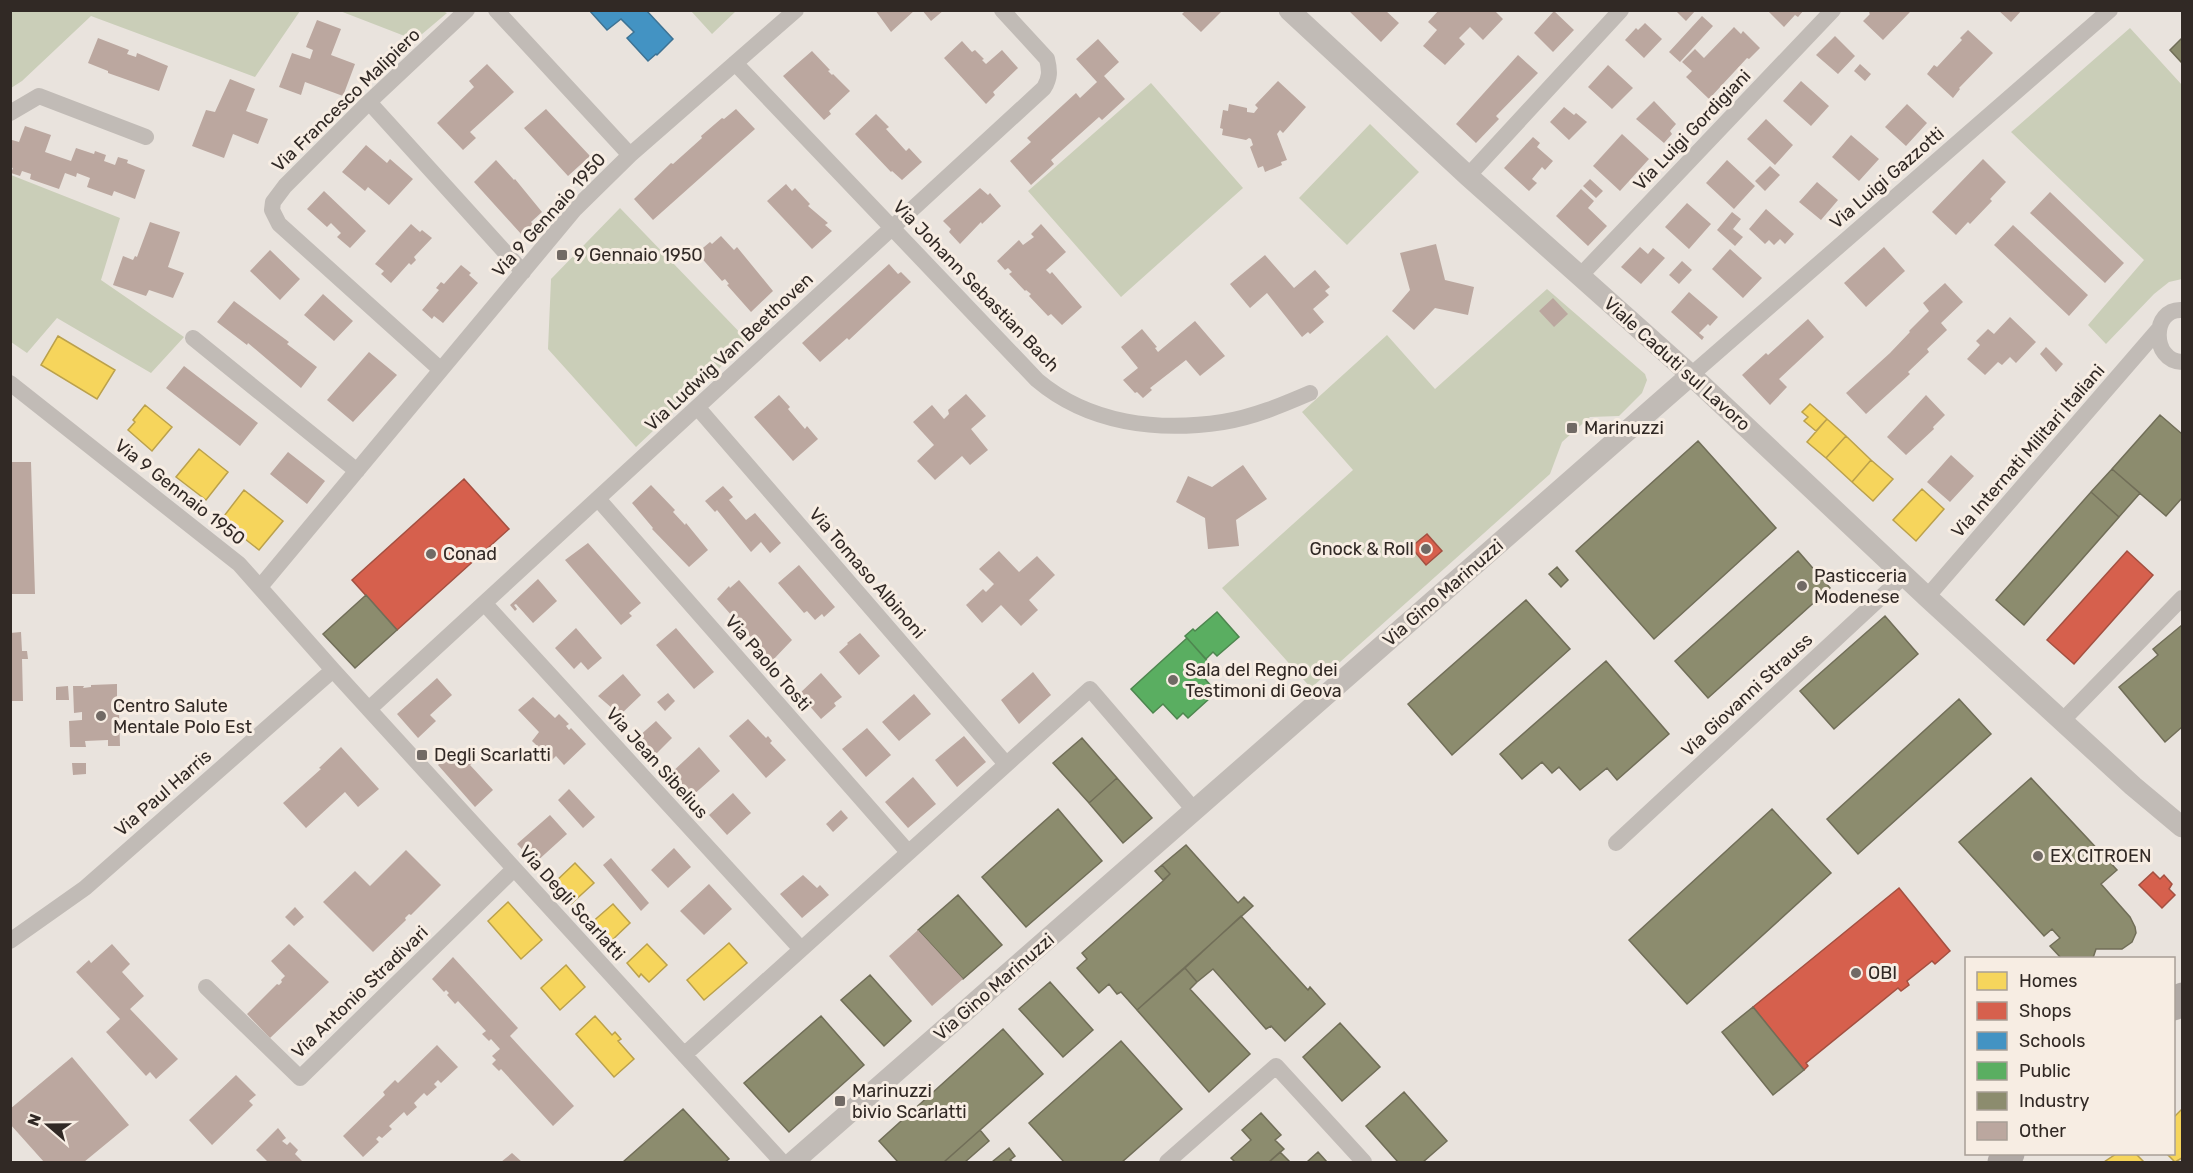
<svg xmlns="http://www.w3.org/2000/svg" width="2193" height="1173" viewBox="0 0 2193 1173" font-family="Rubik,sans-serif">
<style>
.green{fill:#caceb8}
.homes{fill:#f6d55c;stroke:#bba14c;stroke-width:1.5}
.shops{fill:#d6604d;stroke:#a45041;stroke-width:1.5}
.schools{fill:#4393c3;stroke:#3e7394;stroke-width:1.5}
.public{fill:#5aae61;stroke:#4e864f;stroke-width:1.5}
.industry{fill:#8c8c6e;stroke:#716e58;stroke-width:1.5}
.building{fill:#bba79f}
.lines{fill:none;stroke-linecap:round;stroke-linejoin:round}
.minor{stroke:#c1bbb6;stroke-width:16}
.tertiary{stroke:#c1bbb6;stroke-width:21}
.primary{stroke:#b0a9a5;stroke-width:27}
.poi-dot{fill:#716a65;stroke:#f7ede3;stroke-width:2}
.labels{text-anchor:middle;dominant-baseline:central;stroke-width:6;stroke-linejoin:round;paint-order:stroke}
.street-label{font-size:18px;fill:#312925;stroke:#f7ede3}
.poi-label{font-size:18px;fill:#312925;stroke:#f7ede3;text-anchor:start}
</style>
<rect width="100%" height="100%" fill="#e9e3dd"/>
<path class="green" d="M11,10H299L300,11L255,77L91,16L22,81L11,88Z
M440,10L447,13L415,40L340,11Z
M691,11H736L712,34Z
M2130,28L2182,85V279L2169,282L2154,294L2106,344L2088,325L2144,260L2011,132Z
M1151,83L1243,188L1121,297L1028,191Z
M1370,124L1419,172L1347,245L1299,198Z
M11,175L120,218L101,280L184,337L151,373L57,318L27,353L11,342Z
M620,208L748,341L636,447L548,349L551,279Z
M1547,289L1645,374L1647,380L1642,393L1619,416L1590,417L1562,442L1550,474L1311,688L1222,588L1353,470L1302,412L1387,335L1435,389Z"/>
<path class="homes" d="M58,336L115,370L97,399L41,365Z
M1810,404L1827,419L1816,431L1804,421L1808,417L1802,412Z
M145,405L172,427L152,451L128,430L135,422L133,420Z
M1827,419L1846,436L1826,458L1807,442Z
M1846,436L1871,460L1852,482L1826,458Z
M199,449L228,472L206,500L176,477Z
M1871,460L1893,479L1873,501L1852,482Z
M1922,489L1944,509L1916,541L1893,520Z
M244,490L283,521L259,550L221,520Z
M575,863L594,883L571,904L553,884Z
M508,902L542,940L521,959L488,921Z
M613,904L630,923L608,944L590,924Z
M729,943L747,963L704,1000L687,980Z
M647,944L667,965L649,982L641,974L639,977L627,963Z
M566,965L585,987L560,1010L541,988Z
M595,1016L612,1035L615,1032L621,1039L618,1041L634,1059L614,1077L576,1034Z
M2182,1109V1158L2175,1162L2167,1154H2174V1117Z
M2116,1154H2136L2144,1162H2104Z"/>
<path class="shops" d="M464,479L509,529L397,630L352,580Z
M1427,534L1442,551L1426,565L1411,547Z
M2127,551L2153,575L2074,664L2047,640Z
M2153,872L2160,879L2164,875L2172,884L2169,889L2175,895L2162,908L2139,885Z
M1899,888L1950,951L1935,964L1932,961L1907,981L1909,985L1901,991L1898,988L1806,1063L1808,1066L1804,1070L1753,1007Z"/>
<path class="schools" d="M589,10H646L673,39L657,55L656,54L648,61L627,38L634,32L621,19L607,30Z"/>
<path class="public" d="M1217,612L1239,637L1217,656L1213,652L1206,659L1185,636L1193,629L1195,631Z
M1187,638L1209,663L1199,672L1212,687L1205,693L1210,698L1188,718L1183,713L1177,719L1163,704L1153,713L1131,689Z"/>
<path class="industry" d="M2182,38V63L2170,50Z
M2160,415L2182,434V498L2166,516L2112,469Z
M1698,441L1776,528L1654,639L1576,551Z
M2112,469L2140,493L2119,517L2091,492Z
M2091,492L2119,517L2024,625L1996,600Z
M1798,551L1830,588L1708,698L1675,661Z
M1557,567L1568,580L1561,587L1549,574Z
M366,595L397,630L355,668L323,634Z
M1526,600L1570,649L1452,755L1408,704Z
M1885,616L1918,654L1834,729L1800,691Z
M2182,625V727L2165,742L2119,687L2158,655L2153,649Z
M1606,661L1669,734L1617,780L1607,768L1580,790L1559,767L1552,773L1542,762L1522,779L1500,754Z
M1959,699L1991,734L1858,854L1827,819Z
M1082,738L1117,778L1089,803L1053,763Z
M1117,778L1152,818L1123,843L1089,803Z
M2031,778L2117,870L2101,884L2130,917L2135,927L2136,933L2132,942L2122,949H2096L2093,958H2061L2050,946L2060,938L2052,929L2044,936L1959,842Z
M1058,809L1102,861L1026,927L982,877Z
M1772,809L1831,873L1687,1004L1629,940Z
M1186,845L1238,903L1244,897L1253,906L1137,1010L1121,992L1117,994L1109,984L1099,993L1077,968L1087,959L1082,953L1163,881L1170,874L1162,865Z
M1162,865L1170,874L1163,880L1155,871Z
M958,895L1002,945L963,979L918,930Z
M1241,916L1308,990L1310,987L1325,1004L1285,1041L1271,1026L1266,1029L1213,969L1197,982L1185,968Z
M1185,968L1197,982L1190,989L1250,1054L1209,1092L1137,1010Z
M870,975L911,1021L884,1046L841,1000Z
M1050,982L1093,1030L1063,1057L1019,1009Z
M1753,1007L1804,1070L1773,1095L1722,1032Z
M821,1016L864,1065L789,1132L744,1083Z
M1340,1023L1380,1067L1342,1101L1303,1057Z
M1003,1029L1043,1074L944,1162H898L879,1141Z
M1121,1041L1182,1109L1122,1162H1064L1029,1123Z
M1404,1092L1447,1141L1423,1162H1398L1366,1126Z
M683,1109L729,1159L725,1162H623Z
M1261,1113L1281,1135L1275,1140L1284,1149L1269,1162H1235L1231,1158L1251,1140L1242,1130Z
M980,1130L989,1141L965,1162H944Z
M1009,1148L1015,1156L1010,1160L1013,1162H992Z
M1280,1152L1290,1162H1269Z
M1318,1152L1327,1162H1307Z"/>
<path class="building" d="M875,10H915L891,32Z
M922,10H944L931,21Z
M1182,10H1219L1221,12L1201,32L1182,14L1184,12Z
M1348,10H1385L1399,23L1381,42Z
M1439,10H1465L1467,12L1469,10H1494L1503,19L1483,40L1470,27L1459,38L1465,44L1445,65L1423,46L1437,30L1428,22Z
M1675,10H1696L1686,21Z
M1767,10H1804L1798,17L1795,15L1784,27Z
M1871,10H1908L1910,12L1883,40L1863,21L1870,14L1869,13Z
M1998,10H2022L2011,22Z
M1554,11L1574,30L1553,52L1534,33Z
M1702,16L1713,26L1680,62L1669,52Z
M317,20L341,29L331,55L355,64L343,96L305,82L301,95L279,87L292,53L310,59L313,50L306,47Z
M1645,23L1662,39L1644,58L1625,40L1636,28L1638,30Z
M1734,27L1741,34L1743,31L1760,48L1749,59L1747,58L1709,99L1686,77L1692,71L1682,62L1695,49L1704,58Z
M1968,30L1993,53L1959,88L1960,89L1953,98L1927,74L1934,65L1937,67L1962,40L1960,38Z
M1835,36L1855,56L1838,74L1816,55Z
M98,38L129,50L127,54L136,57L137,53L168,66L159,91L108,73V71L88,63Z
M1098,39L1119,62L1104,76L1125,99L1102,120L1099,117L1051,160L1054,164L1031,185L1010,161L1031,142L1027,138L1076,93L1080,98L1097,82L1076,59Z
M962,41L972,52L975,50L984,59L982,60L986,64L1002,50L1018,68L993,92L995,95L986,104L944,58Z
M812,51L830,70L828,71L832,75L833,74L850,91L829,111L831,114L824,120L783,76Z
M1518,55L1538,73L1496,116L1499,119L1476,143L1456,124Z
M487,64L514,92L470,132L476,138L463,150L437,123L474,87L469,81Z
M1860,64L1871,74L1865,81L1854,71Z
M1608,65L1633,88L1612,109L1588,87Z
M230,79L255,89L246,111L268,119L258,144L233,134L224,158L192,146L206,110L215,112Z
M1278,81L1306,107L1283,133L1280,130L1277,134L1287,160L1281,162L1282,165L1265,172L1263,166L1258,168L1250,147L1253,145L1251,139L1249,138L1246,140L1222,135L1223,129L1220,128L1223,110L1228,111L1229,104L1247,108V112L1254,113L1258,108L1255,105Z
M1801,81L1829,106L1811,126L1783,101Z
M1654,101L1676,124L1670,131L1672,134L1664,143L1636,119Z
M1907,104L1927,123L1906,146L1885,127Z
M1564,107L1574,115L1576,113L1587,122L1569,140L1550,122Z
M546,109L590,156L568,176L524,128Z
M736,109L755,129L653,220L634,199L671,163L673,164L702,138L701,136L722,118L724,119Z
M876,114L889,127L886,129L906,151L909,148L922,162L902,180L892,171L891,172L855,134Z
M1766,119L1793,145L1775,165L1747,139Z
M25,126L51,135L45,152L71,161L76,148L94,154L95,151L106,155L104,161L115,165L118,157L128,160L127,163L145,170L135,199L114,191L112,196L87,187L90,178L77,173L76,177L65,173L59,189L30,179L31,174L22,171L20,176L11,173L13,168L10,167V144L12,140L19,142Z
M1622,134L1649,159L1620,191L1593,166Z
M1851,135L1879,159L1859,181L1832,157Z
M1533,137L1540,143L1537,147L1553,161L1545,170L1542,167L1532,179L1537,183L1529,191L1504,168Z
M366,145L387,163L390,159L413,179L389,205L368,187L365,191L342,172Z
M1983,159L2006,182L1990,199L1992,201L1970,224L1968,222L1956,235L1932,212Z
M496,160L514,180L515,179L542,212L531,222L533,224L522,235L474,182Z
M1727,160L1755,186L1734,209L1706,183Z
M1770,166L1780,175L1765,191L1755,181Z
M1590,179L1603,191L1596,198L1583,186Z
M1817,182L1838,200L1821,220L1799,202Z
M786,184L792,191L795,188L810,204L808,206L828,223L825,225L832,231L812,249L767,201Z
M980,188L988,195L990,193L1001,206L982,224L981,222L960,244L949,232L951,229L943,221Z
M1581,189L1594,201L1588,208L1607,226L1588,246L1556,216Z
M324,191L366,231L350,248L337,237L341,233L331,223L327,227L307,209Z
M2050,192L2124,263L2105,283L2030,213Z
M1687,203L1711,224L1689,249L1665,227Z
M1766,209L1794,234L1785,244L1780,239L1774,245L1769,240L1765,244L1749,229Z
M1732,212L1741,219L1733,229L1743,237L1735,246L1717,230Z
M150,222L180,232L168,267L184,273L173,298L149,290L146,296L113,285L123,256L133,260L135,256L137,257Z
M411,224L420,232L422,230L432,238L414,257L416,260L411,265L409,263L391,283L381,274L384,271L375,264Z
M1041,224L1066,252L1046,270L1050,274L1052,272L1082,307L1062,325L1051,314L1048,316L1029,296L1031,294L1026,290L1025,291L1009,274L1012,272L1008,268L1005,270L997,261L1019,240L1023,245L1034,237L1031,234Z
M2013,225L2088,295L2069,316L1994,245Z
M721,236L734,250L737,247L773,291L751,312L727,285L729,284L725,279L722,281L697,253L710,242L712,244Z
M1436,244L1445,280L1474,287L1468,315L1435,308L1414,330L1392,311L1410,290L1400,253Z
M1640,247L1648,254L1653,248L1665,258L1641,284L1621,267Z
M1884,247L1905,271L1866,307L1844,283Z
M1730,249L1762,278L1743,298L1712,269Z
M270,250L300,279L280,300L250,271Z
M1265,255L1294,288L1315,270L1330,287L1325,291L1329,295L1313,309L1324,322L1310,334L1308,332L1302,337L1267,293L1250,308L1230,284Z
M1682,261L1692,270L1679,284L1669,275Z
M889,264L898,274L901,272L911,282L849,340L847,338L820,362L802,343Z
M461,265L471,273L469,275L478,283L443,323L434,316L432,319L422,310L439,290L436,288L441,282L444,284Z
M1945,283L1963,302L1941,323L1947,330L1927,349L1929,352L1908,372L1910,374L1866,414L1846,393L1890,353L1910,332L1909,331L1929,311L1923,303Z
M1689,292L1718,317L1710,326L1708,324L1699,333L1704,337L1702,340L1671,312Z
M323,294L353,321L334,341L304,315Z
M1553,298L1568,314L1554,327L1539,311Z
M234,301L289,342L287,344L317,367L301,388L248,343L247,345L217,322Z
M2010,317L2036,342L2016,363L2010,357L2002,365L1998,362L1985,375L1967,359L1980,345L1976,341L1988,329L1994,334Z
M1808,319L1824,337L1779,379L1787,387L1770,405L1742,375L1766,353L1768,355Z
M1195,321L1225,356L1200,376L1186,360L1150,388L1152,390L1143,398L1137,392L1135,393L1123,380L1138,368L1121,347L1142,329L1157,347L1155,348L1158,352Z
M2046,347L2063,364L2056,372L2040,354Z
M369,352L397,375L353,422L327,400Z
M184,366L258,423L240,446L166,388Z
M966,394L986,416L971,429L988,450L970,465L962,456L935,480L917,461L934,445L913,422L932,405L944,419L949,414L948,410Z
M779,395L790,407L788,409L805,429L807,426L818,439L793,461L754,417Z
M1926,395L1945,415L1933,427L1934,429L1906,455L1887,437Z
M288,452L325,481L307,504L270,474Z
M1951,455L1974,476L1950,502L1927,482Z
M10,462H31L35,594H10Z
M1243,465L1267,499L1236,520L1239,546L1208,549L1205,518L1176,502L1188,476L1212,487Z
M651,485L675,510L673,512L685,525L686,523L708,550L689,567L652,529L653,528L632,503Z
M723,486L733,497L729,500L746,520L755,513L781,543L770,553L761,542L751,552L717,510L715,512L705,501Z
M588,543L641,603L629,613L632,616L621,625L565,560Z
M999,551L1019,572L1037,556L1055,575L1029,600L1038,610L1021,626L1001,605L982,623L966,605L983,589L986,592L994,584L979,569Z
M799,565L835,607L824,617L822,614L815,620L807,611L804,613L778,583Z
M538,579L557,601L533,623L516,604L514,605L517,609L515,611L510,605Z
M739,580L792,640L772,661L717,599L729,586L730,588Z
M576,628L602,658L588,670L581,662L574,669L555,648Z
M676,628L714,672L694,689L656,645Z
M21,632L22,651H27L28,659H22L23,701H10V633Z
M860,633L880,656L859,675L839,652L848,644L847,643Z
M1033,672L1051,695L1019,724L1001,700Z
M821,673L842,697L834,703L836,706L821,719L799,694Z
M623,674L641,695L620,715L598,696Z
M437,678L452,695L430,715L436,721L418,738L397,714Z
M117,684V703H123L124,711H119L120,746H108V740L85,741L86,747H70L69,721L82,720V712L74,713L73,686H84L83,688L91,687V685Z
M68,686L69,700H56V687Z
M668,693L675,701L665,711L657,702Z
M914,694L931,714L899,741L882,722Z
M533,697L555,718L559,714L569,724L566,726L569,730L571,728L586,744L564,765L556,756L552,760L532,741L539,732L518,710Z
M748,719L766,738L768,736L772,741L770,743L786,760L766,778L729,736Z
M656,721L672,738L654,756L637,738Z
M867,728L891,755L866,777L842,749Z
M964,736L986,762L957,787L935,760Z
M341,747L379,789L358,807L345,792L306,828L283,803L321,769L319,768Z
M699,747L720,771L691,797L670,774Z
M466,748L477,760L470,765L493,790L475,807L438,765L450,754L455,759Z
M72,763H86V774L73,775Z
M913,777L936,804L908,828L885,802Z
M569,789L595,817L583,828L558,800Z
M733,793L751,813L727,835L709,815Z
M841,810L848,818L833,832L826,824Z
M550,815L567,834L535,863L517,844Z
M674,848L691,867L668,888L651,870Z
M406,850L441,885L411,915L409,914L405,918L406,920L373,952L323,902L355,871L370,886Z
M611,858L649,903L641,911L603,865Z
M803,875L817,888L820,885L829,895L802,918L780,894Z
M709,884L732,909L704,935L680,911Z
M295,907L304,917L294,926L285,917Z
M918,930L963,979L932,1006L889,956Z
M112,944L130,964L122,972L144,996L130,1009L178,1059L156,1079L150,1072L146,1076L106,1032L120,1019L76,972L89,960L91,963Z
M289,944L329,982L270,1038L247,1014L277,984L279,985L282,982L281,980L285,976L271,961Z
M453,957L518,1028L510,1036L574,1106L553,1126L501,1069L499,1071L492,1064L496,1060L492,1056L500,1049L491,1039L489,1041L482,1034L486,1031L458,1001L455,1004L447,995L449,993L446,990L444,992L432,979Z
M437,1045L458,1067L441,1083L438,1080L434,1084L437,1087L427,1096L424,1093L414,1103L417,1107L407,1116L404,1112L389,1126L392,1129L382,1138L379,1136L376,1139L379,1142L363,1157L343,1136L385,1095L383,1092L395,1080L398,1083Z
M72,1057L129,1125L84,1162H44L10,1124V1109Z
M236,1075L256,1095L249,1101L253,1105L212,1145L189,1120Z
M278,1128L286,1138L282,1141L287,1145L290,1142L298,1150L295,1154L303,1162H268L256,1150Z
M512,1153L522,1162H501Z"/>
<g class="lines">
<path class="minor" d="M496,10L630,155
M735,63L1037,380C1089,424 1158,432 1223,422C1254,417 1282,405 1310,393
M369,102L523,272
M10,113L39,96L146,137
M1468,176L1621,10
M1580,276L1833,10
M2182,310C2151,308 2151,361 2182,362
M193,338L357,471
M441,370L279,224L272,210L273,202L285,186L369,102L467,10
M1691,375L2110,10
M10,383L239,564L333,670L782,1162
M698,408L1006,764
M599,500L908,852
M260,587L575,209L630,155L796,10
M1927,597L2158,330
M485,604L801,949
M369,709L1044,88C1050,78 1050,71 1047,59L1002,10
M2062,721L2182,598
M1616,843L1905,575
M10,941L85,888L333,670
M206,987L300,1078L514,869
M684,1055L1090,689L1195,811
M1167,1162L1276,1066L1364,1162"/>
<path class="tertiary" d="M1289,10L1468,176L1691,375L1927,597L2133,786L2182,827
M793,1162L1691,375"/>
<path class="primary" d="M2174,1007L2182,996
M2001,1162L2011,1154"/>
</g>
<g class="poi-dot">
<rect x="556" y="249" width="12" height="12" rx="3"/>
<rect x="1566" y="422" width="12" height="12" rx="3"/>
<circle cx="1426" cy="549" r="6"/>
<circle cx="431" cy="554" r="6"/>
<circle cx="1802" cy="586" r="6"/>
<circle cx="1173" cy="680" r="6"/>
<circle cx="101" cy="716" r="6"/>
<rect x="416" y="749" width="12" height="12" rx="3"/>
<circle cx="2038" cy="856" r="6"/>
<circle cx="1856" cy="973" r="6"/>
<rect x="834" y="1095" width="12" height="12" rx="3"/>
</g>
<g class="labels">
<g class="street-label">
<text transform="translate(346 100) rotate(-44)">Via Francesco Malipiero</text>
<text transform="translate(1692 130) rotate(-46)">Via Luigi Gordigiani</text>
<text transform="translate(1887 178) rotate(-41)">Via Luigi Gazzotti</text>
<text transform="translate(549 215) rotate(-48)">Via 9 Gennaio 1950</text>
<text transform="translate(976 286) rotate(46)">Via Johann Sebastian Bach</text>
<text transform="translate(729 352) rotate(-43)">Via Ludwig Van Beethoven</text>
<text transform="translate(1677 364) rotate(42)">Viale Caduti sul Lavoro</text>
<text transform="translate(2028 451) rotate(-49)">Via Internati Militari Italiani</text>
<text transform="translate(180 492) rotate(38)">Via 9 Gennaio 1950</text>
<text transform="translate(867 573) rotate(49)">Via Tomaso Albinoni</text>
<text transform="translate(1443 593) rotate(-41)">Via Gino Marinuzzi</text>
<text transform="translate(768 663) rotate(49)">Via Paolo Tosti</text>
<text transform="translate(1747 695) rotate(-43)">Via Giovanni Strauss</text>
<text transform="translate(657 763) rotate(48)">Via Jean Sibelius</text>
<text transform="translate(163 793) rotate(-41)">Via Paul Harris</text>
<text transform="translate(572 903) rotate(48)">Via Degli Scarlatti</text>
<text transform="translate(994 987) rotate(-41)">Via Gino Marinuzzi</text>
<text transform="translate(360 992) rotate(-44)">Via Antonio Stradivari</text>
</g>
<g class="poi-label">
<text x="574" y="255">9 Gennaio 1950</text>
<text x="1584" y="428">Marinuzzi</text>
<text x="1414" y="549" text-anchor="end">Gnock &amp; Roll</text>
<text x="443" y="554">Conad</text>
<text x="1814" y="576">Pasticceria<tspan x="1814" dy="21">Modenese</tspan></text>
<text x="1185" y="670">Sala del Regno dei<tspan x="1185" dy="21">Testimoni di Geova</tspan></text>
<text x="113" y="706">Centro Salute<tspan x="113" dy="21">Mentale Polo Est</tspan></text>
<text x="434" y="755">Degli Scarlatti</text>
<text x="2050" y="856">EX CITROEN</text>
<text x="1868" y="973">OBI</text>
<text x="852" y="1091">Marinuzzi<tspan x="852" dy="21">bivio Scarlatti</tspan></text>
</g>
</g>
<rect width="2193" height="1173" fill="none" stroke="#312925" stroke-width="24"/>
<rect x="1965" y="957" width="210" height="198" fill="#f7ede3" stroke="#a89f97" stroke-width="1.5"/>
<rect x="1977" y="972" width="30" height="18" fill="#f6d55c" stroke="#a89f97" stroke-width="1.5"/>
<text x="2019" y="987" font-size="18" fill="#312925">Homes</text>
<rect x="1977" y="1002" width="30" height="18" fill="#d6604d" stroke="#a89f97" stroke-width="1.5"/>
<text x="2019" y="1017" font-size="18" fill="#312925">Shops</text>
<rect x="1977" y="1032" width="30" height="18" fill="#4393c3" stroke="#a89f97" stroke-width="1.5"/>
<text x="2019" y="1047" font-size="18" fill="#312925">Schools</text>
<rect x="1977" y="1062" width="30" height="18" fill="#5aae61" stroke="#a89f97" stroke-width="1.5"/>
<text x="2019" y="1077" font-size="18" fill="#312925">Public</text>
<rect x="1977" y="1092" width="30" height="18" fill="#8c8c6e" stroke="#a89f97" stroke-width="1.5"/>
<text x="2019" y="1107" font-size="18" fill="#312925">Industry</text>
<rect x="1977" y="1122" width="30" height="18" fill="#bba79f" stroke="#a89f97" stroke-width="1.5"/>
<text x="2019" y="1137" font-size="18" fill="#312925">Other</text>
<g transform="translate(48 1125) rotate(290)" stroke="#f7ede3" stroke-width="4.5" paint-order="stroke">
<path d="M0-4.5L10 22L0 15L-10 22Z" fill="#312925"/>
<text y="-9" font-size="16" font-weight="bold" text-anchor="middle" fill="#312925">N</text>
</g>
</svg>
